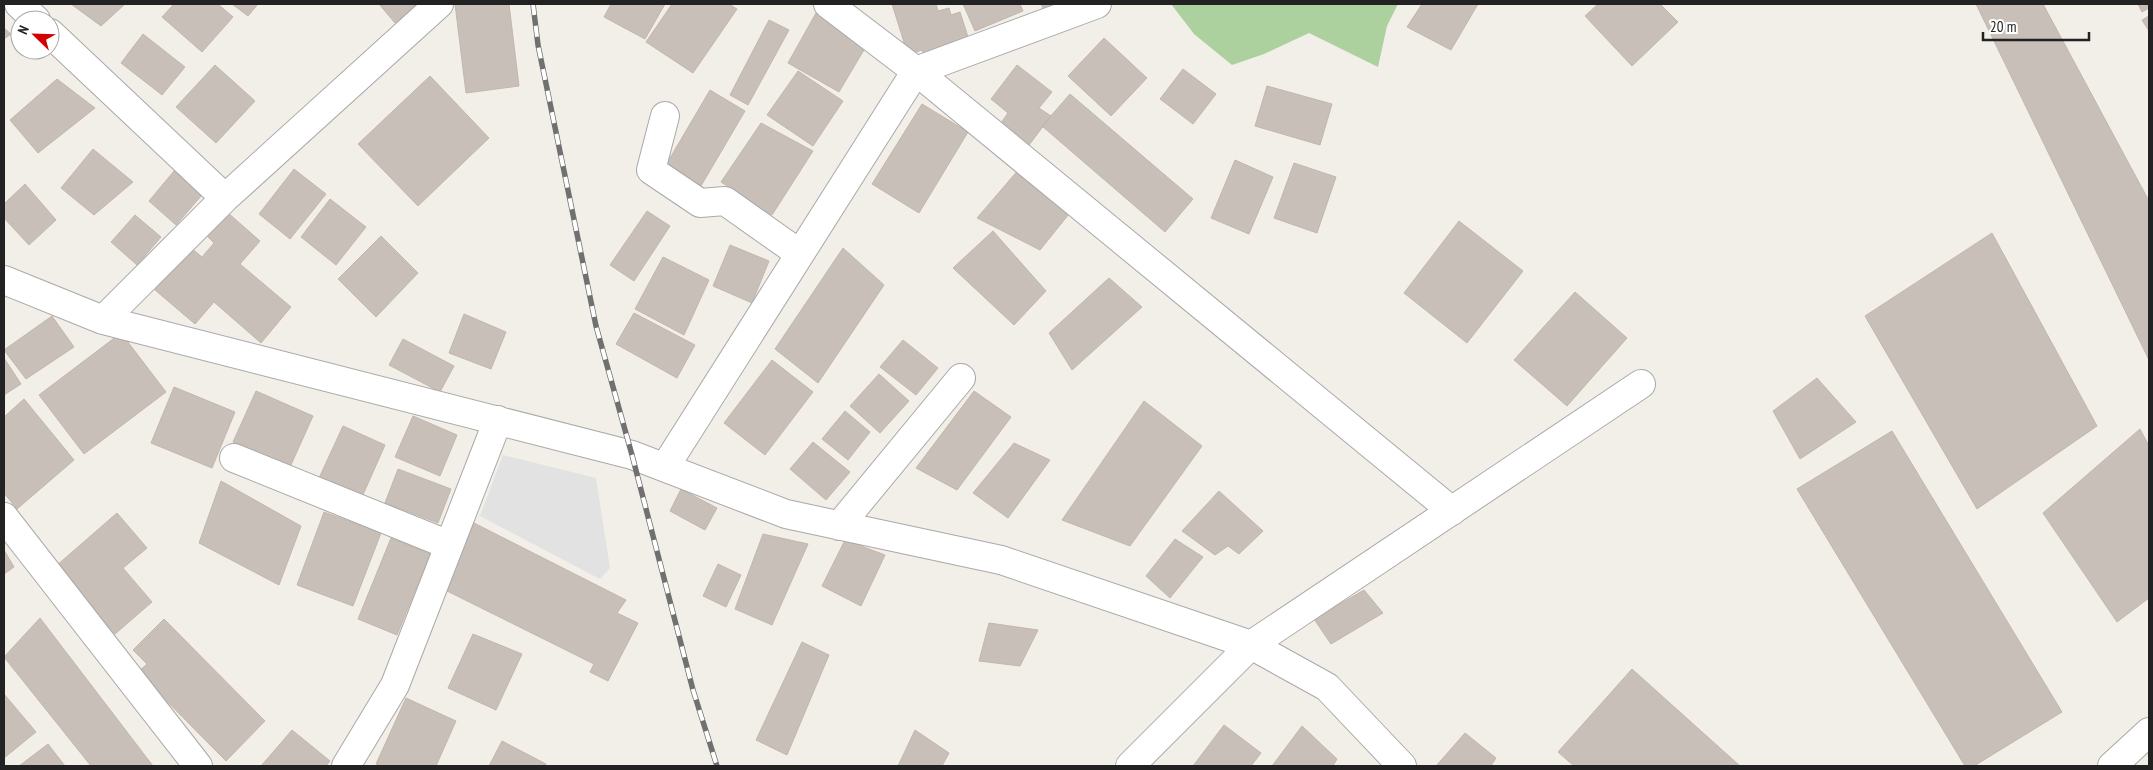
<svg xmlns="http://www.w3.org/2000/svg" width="2153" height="770" viewBox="0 0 2153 770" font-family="'PT Sans Narrow',sans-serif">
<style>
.forest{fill:#add19e}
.parking{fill:#e2e2e2}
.building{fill:#c7bfb8;stroke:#c4b6ab}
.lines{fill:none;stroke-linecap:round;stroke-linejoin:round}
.minor-casing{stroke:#a9a9a9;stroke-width:30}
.minor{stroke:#fff;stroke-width:28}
.rail-casing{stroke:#707070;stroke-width:5.5}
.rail{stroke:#fff;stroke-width:4;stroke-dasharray:11;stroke-linecap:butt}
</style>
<rect width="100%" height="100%" fill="#f2efe9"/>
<path class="forest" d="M1171,4H1398L1387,26L1378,67L1309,33L1264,54L1232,65L1194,34Z"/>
<path class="parking" d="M503,455L596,478L610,568L600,579L480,516Z"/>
<path class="building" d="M71,4H125L101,26Z
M174,4H218L233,17L202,52L162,17Z
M232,4H258L248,16Z
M379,4H418L395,23Z
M455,4H509L519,86L466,93Z
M611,4H665L645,39L604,17Z
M672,4H729L737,9L693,73L646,42Z
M892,4H936L938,11L949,8L951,15L960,12L970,43L925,58L922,50L908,55Z
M963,4H1020L1023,11L975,31Z
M1041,4H1057L1044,10Z
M1422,4H1478L1451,50L1407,27Z
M1598,4H1660L1678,22L1632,66L1585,16Z
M1976,4H2043L2149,201V360Z
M2138,4H2149V8L2142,12Z
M816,13L868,43L839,92L788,63Z
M2149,16V31L2142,20Z
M769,20L789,30L748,105L730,95Z
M4,28L11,34L4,39Z
M143,34L185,67L162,95L121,63Z
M1104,38L1147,78L1111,116L1068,76Z
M215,65L255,101L216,143L176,107Z
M1017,65L1052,92L1039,108L1051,116L1029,145L1001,123L1008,113L991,99Z
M1183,69L1216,94L1193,124L1160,99Z
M798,71L843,101L813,146L767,115Z
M430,76L489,138L418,206L358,144Z
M57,79L95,108L38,153L10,120Z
M1267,86L1332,104L1320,145L1255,126Z
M710,90L745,111L698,191L663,170Z
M1070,94L1193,199L1165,232L1042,126Z
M922,104L968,132L919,213L872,184Z
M761,123L813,151L772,215L721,182Z
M93,149L133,182L94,215L61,188Z
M1235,160L1273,177L1249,234L1211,218Z
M1294,163L1336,177L1317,233L1274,218Z
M1020,168L1073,209L1040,250L977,218Z
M294,169L326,194L290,239L259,214Z
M174,171L202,195L176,225L149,201Z
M25,184L56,220L29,245L4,218V204Z
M330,199L366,227L336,265L301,237Z
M647,211L670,226L634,281L610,265Z
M227,212L260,241L240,264L291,307L261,343L214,302L195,324L155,290L191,248L202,257L214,243L207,236Z
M135,215L161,237L137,265L111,242Z
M1459,221L1523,271L1467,343L1404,293Z
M993,231L1046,291L1014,325L953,268Z
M1992,233L2097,426L1977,509L1865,316Z
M381,236L418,273L376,317L338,279Z
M730,245L769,261L752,303L713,286Z
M843,248L884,285L818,383L775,349Z
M663,257L709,280L684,335L635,309Z
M1109,278L1142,307L1072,370L1049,333Z
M1575,292L1627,338L1567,406L1514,360Z
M634,313L695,345L677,378L616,344Z
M464,314L506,332L491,369L449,353Z
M52,316L74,347L26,379L4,350Z
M121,333L166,392L84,454L39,395Z
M403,339L454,366L440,392L389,365Z
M903,340L938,368L916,395L880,367Z
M4,358L21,384L4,395Z
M772,360L813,392L765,455L724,423Z
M879,374L909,401L880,433L850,406Z
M1817,378L1856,422L1800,459L1773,411Z
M174,387L235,412L212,468L151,443Z
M256,391L313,416L290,467L233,442Z
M974,391L1011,417L957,490L916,468Z
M24,399L74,460L17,509L4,493V417Z
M1144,401L1202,446L1130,546L1062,520Z
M845,411L870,432L848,460L822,439Z
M413,416L457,435L440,476L395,457Z
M343,426L385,445L362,497L319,478Z
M2140,429L2149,446V598L2117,622L2043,513Z
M1892,431L2062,712L1974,766H1965L1797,489Z
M813,442L850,472L826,500L790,469Z
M1014,443L1050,460L1008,518L973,493Z
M398,469L451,489L438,523L385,503Z
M221,481L301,526L279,585L199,543Z
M681,489L717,508L705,530L670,511Z
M1219,491L1263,531L1239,554L1228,546L1215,555L1182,531Z
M324,512L381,533L353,606L297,585Z
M117,513L147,548L123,568L152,602L115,634L56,566Z
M474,523L626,600L617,613L638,623L608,681L590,672L594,664L441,588Z
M763,534L808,544L772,625L735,609Z
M391,538L430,554L397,635L358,619Z
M1175,539L1203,557L1170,598L1146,576Z
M845,540L885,555L861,606L822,586Z
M4,550L14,567L4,574Z
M718,564L741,575L726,607L703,596Z
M1364,590L1383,613L1331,644L1314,619Z
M40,618L153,766H91L4,657Z
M164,619L265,721L226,761L138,672L147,664L133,650Z
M989,623L1038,630L1020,666L979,661Z
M473,634L522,654L496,710L448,688Z
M802,642L829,655L787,755L756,740Z
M1632,669L1740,766H1574L1558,752Z
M4,694L36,732L4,758Z
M406,698L456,721L436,766H382L376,764Z
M1224,725L1261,753L1251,766H1193Z
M1302,726L1337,759L1333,766H1272Z
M292,730L330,761L326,766H261Z
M915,730L949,753L942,766H898Z
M1465,733L1496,758L1491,766H1436Z
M502,741L546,764L545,766H489Z
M48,744L65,766H19Z"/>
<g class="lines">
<g class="minor-casing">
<path id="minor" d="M19,4L36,20
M828,4L916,71L1452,511
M50,33L225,198
M665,116L651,170L700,203L725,201L800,254
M4,280L103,320L632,455L786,514L1001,560L1251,645L1327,687L1402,766
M103,320L225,198L439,4
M234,458L449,545
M665,467L916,71L1097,4
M4,517L198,766
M839,526L961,378
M346,766L395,685L498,420
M1130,766L1251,645L1641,384
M2112,766L2149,732"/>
</g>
<use href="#minor" class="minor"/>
<g class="rail-casing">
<path id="rail" d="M533,4L538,45L596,326L632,455L693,690L717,766"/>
</g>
<use href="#rail" class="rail"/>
</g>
<rect width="2153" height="770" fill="none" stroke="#222222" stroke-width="10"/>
<g transform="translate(35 35) rotate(293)"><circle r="24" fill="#ffffff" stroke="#a7a7a7"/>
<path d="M0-4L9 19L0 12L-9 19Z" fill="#d40000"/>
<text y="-8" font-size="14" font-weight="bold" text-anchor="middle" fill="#222222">N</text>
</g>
<path d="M1983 32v8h106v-8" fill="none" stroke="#222222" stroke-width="2.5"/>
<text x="1990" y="32" font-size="15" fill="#222222" stroke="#ffffff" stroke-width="4" paint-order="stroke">20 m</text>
</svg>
